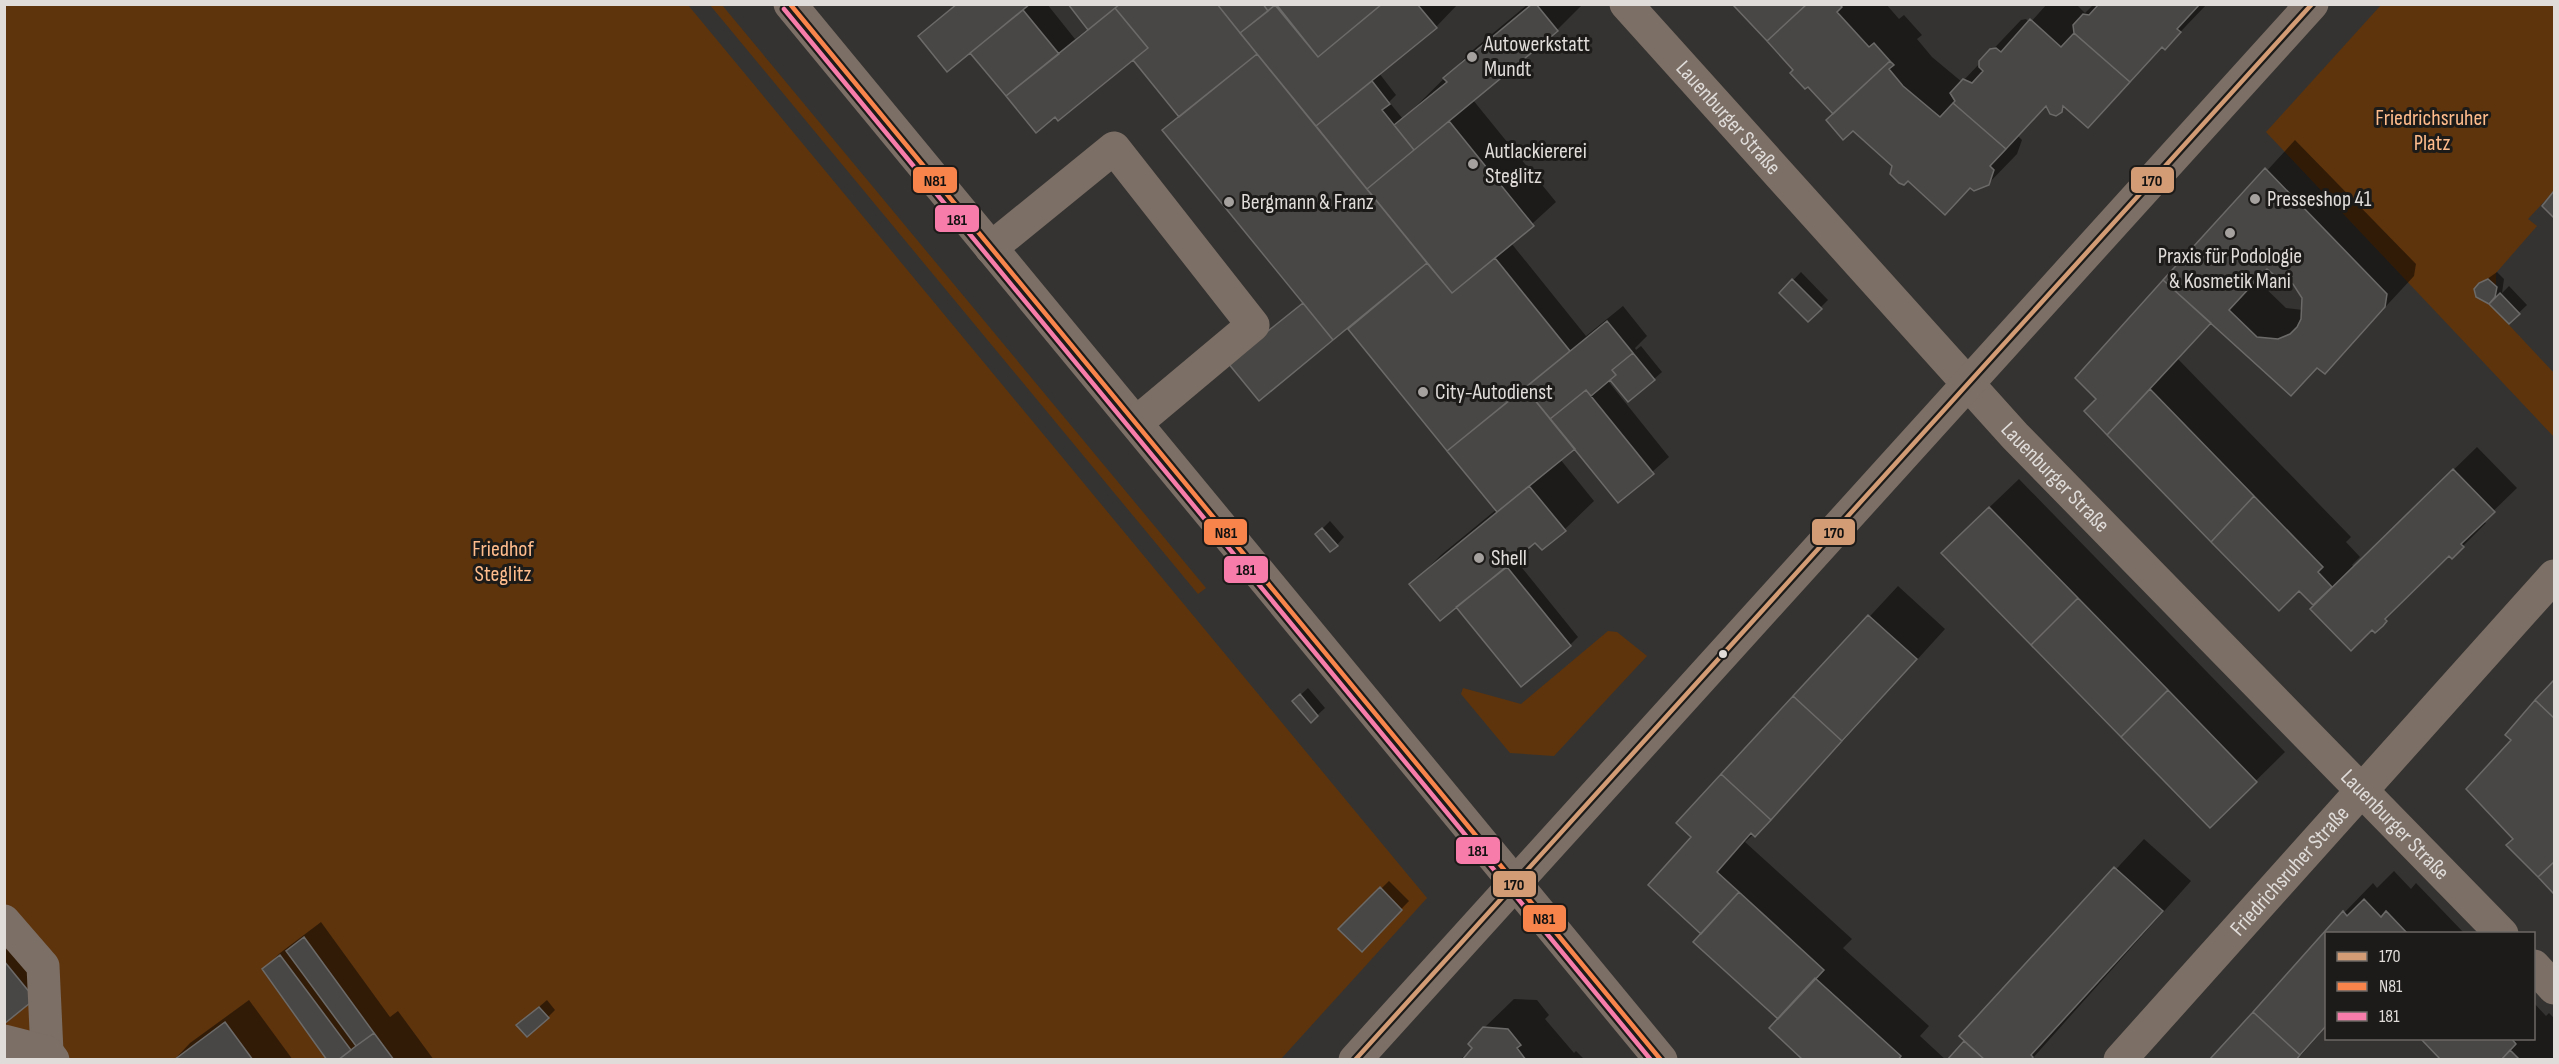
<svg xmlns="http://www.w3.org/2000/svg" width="2559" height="1064" viewBox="0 0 2559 1064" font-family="'Sofia Sans Condensed',sans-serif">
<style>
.green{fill:#5e340d}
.shadow{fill:#0007;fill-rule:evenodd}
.building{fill:#494745;stroke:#6c6a69;stroke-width:1.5;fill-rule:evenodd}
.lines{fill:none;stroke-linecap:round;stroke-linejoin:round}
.minor{stroke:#7c6f66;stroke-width:33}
.bus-1-casing{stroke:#1d1b19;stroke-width:9}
.bus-2-casing{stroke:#1d1b19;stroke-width:9}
.bus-3-casing{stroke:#1d1b19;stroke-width:9}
.bus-1{stroke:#d39c74;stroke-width:4.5}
.bus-2{stroke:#f8844c;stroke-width:4.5}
.bus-3{stroke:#f87caa;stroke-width:4.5}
.poi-dot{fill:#a4a19f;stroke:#1d1b19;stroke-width:2}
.bus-dot{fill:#dfdcda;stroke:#1d1b19;stroke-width:2}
.labels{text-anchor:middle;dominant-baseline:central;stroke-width:6;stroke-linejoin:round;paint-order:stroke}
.poi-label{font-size:22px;fill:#dfdcda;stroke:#1d1b19;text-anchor:start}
.street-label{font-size:22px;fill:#dfdcda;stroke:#1d1b19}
.park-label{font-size:22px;fill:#ffbc8c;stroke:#1d1b19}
.line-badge{stroke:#1d1b19;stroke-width:2}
.pale-badge-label{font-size:16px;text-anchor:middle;font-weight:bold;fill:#111}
</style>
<rect width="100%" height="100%" fill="#353331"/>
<path class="green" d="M5,5H688L1427,898L1281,1059L5,1060Z
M710,5H722L1206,588L1198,594Z
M2381,5H2554V191L2528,219L2537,226L2496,273V311L2554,373V437L2266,132Z
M1608,631L1617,632L1647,656L1554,756L1510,753L1461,694L1463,688L1521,704Z"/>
<path class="shadow" d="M957,4H1047L1075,39L1089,28L1070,4H1458L1436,27L1379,73L1396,95L1389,102L1403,119L1474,49L1528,4H1583L1557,30L1473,100L1556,202L1511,243L1586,336L1623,306L1647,336L1635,348L1636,350L1641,346L1662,372L1654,379L1611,378L1608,381L1669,457L1619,501L1575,447L1560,459L1594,501L1564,530L1536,540L1514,558L1578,637L1570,645L1521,685L1456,605L1412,584L1441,555L1497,509L1348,326L1238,355L1304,302L1180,116L1133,58L1056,115Z
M1735,4H1886L1899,19L1904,15L1922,35L1917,39L1932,57L1962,82L2021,20L2026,19L2030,23L2047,4H2076L2085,13L2094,4H2207L2165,48L2163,46L2088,126L2066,106L2061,111L2047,105L2018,136L2022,140L2017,154L1988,184L1971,187L1894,166L1834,114Z
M2295,140L2416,264L2414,276L2325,372L2318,367L2212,323L2178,359L2351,537L2346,542L2360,557L2352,565L2354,567L2477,447L2517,488L2483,521L2486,523L2452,557L2449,554L2375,631L2329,588L2299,589L2279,609L2086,411L2098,399L2077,378ZM2268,267L2294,283L2303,297V310L2286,308L2257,280Z
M1801,272L1828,300L1808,320L1781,293Z
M2497,272L2504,279L2502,293L2509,286L2527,305L2509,322L2487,300L2480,284Z
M2019,479L2285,752L2210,826L1972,524Z
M1330,521L1344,537L1337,545L1317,534Z
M1898,586L1945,629L1784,806L1745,842L1852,939L1843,948L1929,1026L1920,1036L1946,1060H1806L1780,1019L1703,934L1693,837L1678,823Z
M2554,682V892L2509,845L2515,838L2514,740L2507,735Z
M1308,688L1325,708L1311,721L1294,701Z
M2144,839L2191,881L2031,1060H1950L1966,1041L1962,1036Z
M2394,871L2411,889L2416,883L2465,934H2326V1027L2297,1060H2210L2344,913L2373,883L2377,888Z
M1389,881L1409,901L1362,950L1340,929Z
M4,913L57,975L4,1022Z
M321,922L390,1017L398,1011L434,1060H329L264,969L280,953Z
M1514,999L1537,1000L1549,1015L1545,1019L1574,1053L1576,1051L1585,1060H1459L1472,1050L1484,1028Z
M249,1000L293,1060H174L190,1043Z
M547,1000L555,1010L548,1017L518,1025Z
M2534,1003L2546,1016L2549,1013L2554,1018V1060H2443L2423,1038H2534Z"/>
<path class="building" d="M957,4H1030L947,72L918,36Z
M1068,4H1120L1088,30Z
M1120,4H1217L1257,54L1179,117L1133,60L1148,48L1115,8Z
M1217,4H1263L1268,11L1240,33Z
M1263,4H1276L1268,11Z
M1276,4H1382L1318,57Z
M1382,4H1417L1437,28L1316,126L1240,33L1275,5L1318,57Z
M1532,4H1536L1558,31L1414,150L1394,125L1447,82L1443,78Z
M1730,4H1807L1767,41L1733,5Z
M1807,4H1839L1842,7L1837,12L1869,47L1874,43L1890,61L1833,114L1808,87L1805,89L1790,73L1793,70L1767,41Z
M2099,4H2200L2177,29L2181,32L2165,50L2162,47L2130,82L2074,33L2073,25L2083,14L2089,15Z
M1115,8L1148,48L1058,121L1055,117L1036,133L1006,96Z
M1023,10L1059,54L1006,96L970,53Z
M2030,19L2061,47L2074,33L2130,82L2088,128L2063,106L2062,112L2056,116L2050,114L2046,106L2006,149L1953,103L1955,101L1950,93L1963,79L1972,83L1983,71L1979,67V61L1990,49L1996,48L2001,52Z
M1257,54L1427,263L1333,340L1162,130Z
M1890,61L1894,65L1889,69L1903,86L1940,117L1953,103L2006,149L1990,166L1994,170L1989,185L1974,191L1970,188L1945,215L1908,181L1904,185L1899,183L1890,174L1892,166L1853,131L1843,140L1826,120Z
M1372,81L1390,104L1382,110L1414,150L1367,189L1316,126Z
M1449,121L1534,226L1452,293L1367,189Z
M2265,168L2387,294L2385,307L2325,374L2317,368L2291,396L2163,280ZM2267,269L2278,278L2293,284L2302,298L2301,319L2297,327L2290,334L2278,339L2257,337L2229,310Z
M2554,191V218L2542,206Z
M1495,258L1570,351L1447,451L1348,329L1427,263L1452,293Z
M1792,279L1822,309L1808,322L1779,293Z
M2488,279L2497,287L2495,297L2489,304L2476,297L2474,289L2479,283Z
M2163,280L2211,323L2107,435L2084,411L2096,399L2075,378Z
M2500,293L2520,314L2509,324L2489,304Z
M1303,303L1333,340L1259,401L1228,363Z
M1607,321L1633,353L1612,370L1616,375L1591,396L1586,390L1550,419L1525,388Z
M1633,353L1655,380L1628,402L1610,380L1616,375L1612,370Z
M1525,388L1575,449L1497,512L1447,451Z
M2150,389L2254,496L2211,542L2107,435Z
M1586,390L1654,474L1618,503L1550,419Z
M2453,469L2495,512L2461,544L2464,547L2452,559L2449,556L2385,619L2387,621L2383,626L2375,633L2372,630L2351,651L2310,609Z
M1529,486L1566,531L1542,550L1535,543L1440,621L1409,584Z
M2254,496L2323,567L2318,572L2332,587L2313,605L2299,591L2279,611L2211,542Z
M1989,507L2078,598L2031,645L1941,553Z
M1322,528L1338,546L1330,552L1315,534Z
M1507,567L1571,646L1521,687L1456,607Z
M2078,598L2168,690L2121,737L2031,645Z
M1868,615L1917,659L1842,741L1793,696Z
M2554,680V718L2535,700Z
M2168,690L2257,782L2210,828L2121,737Z
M1300,694L1318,716L1311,723L1292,701Z
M1793,696L1842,741L1771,820L1721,774Z
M2535,700L2554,718V862L2538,877L2506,845L2513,839L2466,789L2511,740L2505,735Z
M1721,774L1771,820L1755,837L1751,833L1717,872L1739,892L1701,934L1648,885L1691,837L1676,823Z
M2554,862V894L2538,877Z
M2114,867L2163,911L2031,1055L2033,1057L2031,1060H1985L1959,1036Z
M1380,887L1402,910L1362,952L1338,929Z
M1739,892L1824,970L1778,1019L1693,942Z
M2364,899L2381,917L2386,911L2408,934H2326V1026L2300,1055L2253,1012L2343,911L2347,916Z
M304,937L374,1033L356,1046L286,951Z
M280,955L351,1050L338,1060H327L262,969Z
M4,961L35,999L4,1024Z
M1815,978L1901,1056L1898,1060H1803L1769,1028Z
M539,1007L549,1018L527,1037L516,1025Z
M2253,1012L2300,1055L2296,1060H2209Z
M225,1022L253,1060H174Z
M1483,1027L1508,1029L1521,1045L1517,1048L1526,1060H1462L1472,1048L1468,1044Z
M374,1033L394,1060H338L356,1046Z
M2420,1038H2511L2516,1044L2501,1060H2441Z
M1964,1041L1985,1060H1947Z
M2510,1050L2520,1060H2501Z"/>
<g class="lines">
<g class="minor">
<path d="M790,4L1661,1060"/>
<path id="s1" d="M1626,4L2015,436L2502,934"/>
<path d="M991,248L1114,148L1253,325L1136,423"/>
<path d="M4,921L43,966L47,1052"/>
<path d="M2534,966L2554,988"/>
<path d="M4,1041L47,1052L53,1060"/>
<path d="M1355,1060L2312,4"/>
<path id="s2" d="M2120,1060L2554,576"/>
</g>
<g class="bus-1-casing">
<path id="bus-1" d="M1355,1060L2312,4"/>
</g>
<g class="bus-2-casing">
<path id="bus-2" d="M790,4L1661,1060"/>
</g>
<g class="bus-3-casing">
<path id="bus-3" d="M784,9L1651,1060"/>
</g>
<use href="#bus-1" class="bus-1"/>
<use href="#bus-2" class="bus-2"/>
<use href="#bus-3" class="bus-3"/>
</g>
<g class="poi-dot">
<circle cx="1472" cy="57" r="6"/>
<circle cx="1473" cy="164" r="6"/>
<circle cx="2255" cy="199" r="6"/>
<circle cx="1229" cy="202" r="6"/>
<circle cx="2230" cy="233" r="6"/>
<circle cx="1423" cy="392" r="6"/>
<circle cx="1479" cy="558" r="6"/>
</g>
<circle class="bus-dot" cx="1723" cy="654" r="5"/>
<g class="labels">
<g class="poi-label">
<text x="1484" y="44">Autowerkstatt<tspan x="1484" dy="25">Mundt</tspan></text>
<text x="1485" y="151">Autlackiererei<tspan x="1485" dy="25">Steglitz</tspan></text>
<text x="2267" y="199">Presseshop 41</text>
<text x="1241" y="202">Bergmann &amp; Franz</text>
<text x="2230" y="256" text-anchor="middle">Praxis für Podologie<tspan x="2230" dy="25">&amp; Kosmetik Mani</tspan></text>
<text x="1435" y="392">City-Autodienst</text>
<text x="1491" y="558">Shell</text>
</g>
<g class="street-label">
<text stroke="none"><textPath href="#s1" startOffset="153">Lauenburger Straße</textPath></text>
<text stroke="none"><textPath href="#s1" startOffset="639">Lauenburger Straße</textPath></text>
<text stroke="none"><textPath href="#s1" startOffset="1125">Lauenburger Straße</textPath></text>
<text stroke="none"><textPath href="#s2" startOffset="254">Friedrichsruher Straße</textPath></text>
</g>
<g class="park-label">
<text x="2432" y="118">Friedrichsruher<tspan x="2432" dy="25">Platz</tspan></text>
<text x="503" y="549">Friedhof<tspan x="503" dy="25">Steglitz</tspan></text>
</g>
</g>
<g class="line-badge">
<rect x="912" y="166" width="46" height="28" rx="6" fill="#f8844c"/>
<rect x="2130" y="166" width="45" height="28" rx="6" fill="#d39c74"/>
<rect x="934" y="204" width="46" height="29" rx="6" fill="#f87caa"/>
<rect x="1811" y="518" width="45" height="28" rx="6" fill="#d39c74"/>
<rect x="1203" y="518" width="45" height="28" rx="6" fill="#f8844c"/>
<rect x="1223" y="555" width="46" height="29" rx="6" fill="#f87caa"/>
<rect x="1455" y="836" width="46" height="29" rx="6" fill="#f87caa"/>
<rect x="1492" y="870" width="45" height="28" rx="6" fill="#d39c74"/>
<rect x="1522" y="904" width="45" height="29" rx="6" fill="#f8844c"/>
</g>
<g class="pale-badge-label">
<text x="935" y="186">N81</text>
<text x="2152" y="186">170</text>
<text x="957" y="225">181</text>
<text x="1834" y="538">170</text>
<text x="1226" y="538">N81</text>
<text x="1246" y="575">181</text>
<text x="1478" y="856">181</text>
<text x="1514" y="890">170</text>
<text x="1544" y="924">N81</text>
</g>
<rect width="2559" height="1064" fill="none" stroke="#dfdcda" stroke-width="12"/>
<rect x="2325" y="932" width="210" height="108" fill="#1d1b19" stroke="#6b6866" stroke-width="1.5"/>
<rect x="2337" y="952" width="30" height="9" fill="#d39c74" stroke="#6b6866" stroke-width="1.5"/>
<text x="2379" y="962" font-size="18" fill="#dfdcda">170</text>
<rect x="2337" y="982" width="30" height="9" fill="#f8844c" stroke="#6b6866" stroke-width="1.5"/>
<text x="2379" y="992" font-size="18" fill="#dfdcda">N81</text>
<rect x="2337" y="1012" width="30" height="9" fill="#f87caa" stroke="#6b6866" stroke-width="1.5"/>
<text x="2379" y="1022" font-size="18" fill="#dfdcda">181</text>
</svg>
